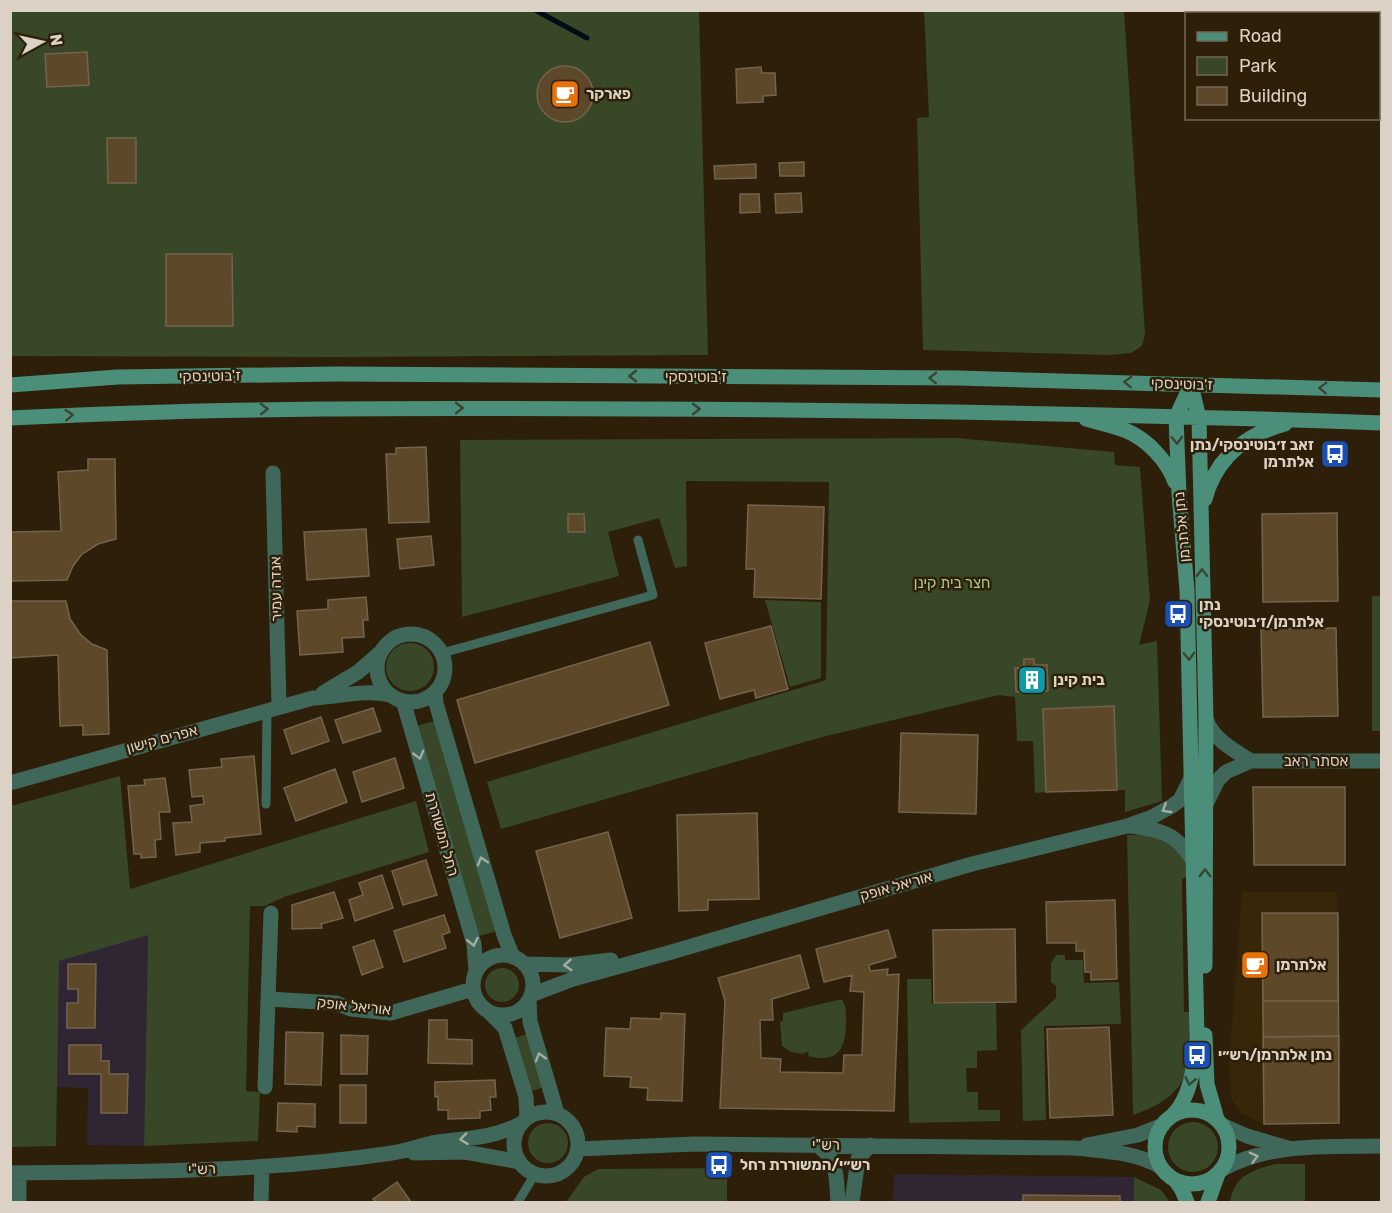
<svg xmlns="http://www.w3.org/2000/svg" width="1392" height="1213" viewBox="0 0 1392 1213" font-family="Rubik,'Noto Sans Hebrew',sans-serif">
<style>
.built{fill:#382608}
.education{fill:#302533}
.green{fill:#374728}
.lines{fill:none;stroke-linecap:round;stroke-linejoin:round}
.stream{stroke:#000c15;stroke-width:5}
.building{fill:#5d4829;stroke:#74644c;stroke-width:1.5}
.lane{stroke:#3f685b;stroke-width:9}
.street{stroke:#3f685b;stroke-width:15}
.secondary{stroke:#4b8f7a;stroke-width:15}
.oneway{stroke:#384631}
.oneway2{stroke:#a4ada0}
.labels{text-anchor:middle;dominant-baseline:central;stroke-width:5;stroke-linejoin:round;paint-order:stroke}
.poi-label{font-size:15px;font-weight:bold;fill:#dbd2c5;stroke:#2d1f09;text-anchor:start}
.street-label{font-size:15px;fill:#dbd2c5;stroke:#2d1f09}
.park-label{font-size:15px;fill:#abca91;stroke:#2d1f09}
</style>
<rect width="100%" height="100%" fill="#2d1f09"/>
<path class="built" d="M1242,892H1337L1339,1123L1264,1124L1240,1113L1231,1098L1229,1063Z"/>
<path class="education" d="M148,934L144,1146L87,1145L88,1088L56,1087L58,961Z
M894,1174L1134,1177V1202H893Z"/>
<path class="green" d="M10,11H699L708,355L337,357L11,356Z
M924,11H1124L1145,334L1142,346L1131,353L1110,355L923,350L917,118L929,117Z
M956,438L1114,452L1115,465L1140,467L1150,600L1139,645L1157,641L1162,801L1125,812V790H1117L1114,706L1043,709L1046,792L1035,793L1033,741H1017L1015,697L999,695L826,736L501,829L487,782L826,680L829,482L686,481L687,566L675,568L659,518L608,532L619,576L462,617L460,440Z
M1372,596H1381V731H1372Z
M765,600L821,602V678L790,687Z
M386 667a24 24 0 1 1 48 0a24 24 0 1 1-48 0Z
M434,721L497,931L479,936L416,726Z
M120,776L130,889L416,801L429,852L284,897L265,906H250L246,1091L260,1092L258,1141L144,1146L148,935L59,961L56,1146L11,1147V806Z
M1127,835C1156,834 1186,840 1187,876L1182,879L1184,1012H1189C1190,1026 1189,1039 1187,1054C1186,1061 1187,1070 1184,1077C1175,1098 1153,1108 1133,1115Z
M1056,955H1065V960H1083L1084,983L1119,982L1121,1024L1044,1026L1046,1120L1023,1121L1021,1030L1056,998V986L1051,982V963Z
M485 985a17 17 0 1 1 34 0a17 17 0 1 1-34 0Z
M907,979H931L932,1004L996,1003L997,1050L977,1051V1068H966L967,1092H978V1110H1000V1121L909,1123Z
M838,1000H842C847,1007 846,1015 846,1023C846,1049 837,1064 808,1056L809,1052H806L803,1054L791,1052L782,1046L780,1022L783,1021V1013Z
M528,1034L545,1087L528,1092L511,1039Z
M1168 1147a25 25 0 1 1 50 0a25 25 0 1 1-50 0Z
M528 1143a20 20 0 1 1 40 0a20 20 0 1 1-40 0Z
M1276,1164H1305V1202H1230C1235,1175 1252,1170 1276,1164Z
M727,1168V1202H566L584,1177L598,1169Z
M1134,1177L1161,1190L1170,1202H1134Z"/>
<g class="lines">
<path class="stream" d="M535,10L587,38"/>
</g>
<path class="building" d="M87,52L89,85L47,87L45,54Z
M537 94a28 28 0 1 1 56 0a28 28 0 1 1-56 0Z
M761,67L762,73H775L776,95L763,96V102L737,103L736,69Z
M107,138H136V183H108Z
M804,162V176H780L779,163Z
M756,164V178L715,179L714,166Z
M801,193L802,212L776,213L775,194Z
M740,194H759L760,212L740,213Z
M166,254H232L233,326H166Z
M426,447L429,522L389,523L386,454H396V448Z
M88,459H115L116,539L98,544L82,554L73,566L67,580L10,581V532L61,531L58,472L88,470Z
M748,505L824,507L821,599L754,597L755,569H746Z
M1337,513L1338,601L1263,602L1262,514Z
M568,514H584L585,532H568Z
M366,529L369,576L307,580L304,532Z
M431,536L434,565L400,569L397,539Z
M366,597L368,620H363L364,637L342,638L343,652L300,655L297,611L328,609V600Z
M10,601H66L70,619L81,635L92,644L107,650L109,734L83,735V725L60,726L58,655L10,658Z
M771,626L788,689L756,698L754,690L720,699L705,643Z
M1336,628L1338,716L1263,717L1261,629Z
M650,642L669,705L475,763L457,700Z
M1024,659H1034V665H1047L1048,691L1016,692L1015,668H1024Z
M1114,706L1117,790L1046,792L1043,709Z
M373,708L381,731L343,743L335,720Z
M321,717L329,741L292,754L284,730Z
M901,733L978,735L976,814L899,812Z
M254,756L261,834L225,838V841L200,843V852L176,855L173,823L192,822L190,806L204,804L203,796L192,797L189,770L222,767L221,759Z
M395,758L404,788L362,802L353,772Z
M335,769L347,802L296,821L284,788Z
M165,778L170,812H159L161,839L155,840L156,857L141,858V854H134L128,786L145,785L144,780Z
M1253,787H1345V865H1254Z
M757,813L759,899L708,900V910L679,911L677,815Z
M608,832L632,918L560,938L536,851Z
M426,860L437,895L403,905L392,871Z
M382,875L393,908L355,921L349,900L363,895L359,883Z
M334,892L343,918L321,924L322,928L292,929V905Z
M1115,900L1117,979L1091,980V972H1085L1084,951H1076V943H1047L1046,902Z
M1262,913H1338V1001H1263Z
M1262,913H1338L1339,1123L1264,1124Z
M444,915L450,932L442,935L446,948L404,962L394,931Z
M1015,929L1016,1002L934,1003L933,930Z
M888,930L896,957L869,965L870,971L888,969L887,975L899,974L894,1111L720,1108L725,1001L718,978L800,955L809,988L772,999L773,1020H760L761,1058L781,1059L780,1072L843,1073L844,1055H862L864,992L850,991L852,975L824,982L816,949Z
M374,940L383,967L362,975L353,947Z
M68,964H96L95,1028H67V1003H78V989H68Z
M661,1013L685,1014L682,1101L647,1100L648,1088L630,1087L631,1077L604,1076L606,1028L630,1029L631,1018L661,1019Z
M429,1020H447V1039L472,1040V1064L428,1063Z
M1109,1027L1113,1115L1050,1118L1047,1029Z
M286,1032L323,1033L321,1085L285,1084Z
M341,1035L368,1036L367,1074H341Z
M1339,1036V1123L1264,1124L1263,1037Z
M69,1045H101V1061H109V1074H128L127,1113H101V1074H69Z
M495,1080L496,1097H490L491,1110L480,1111V1118L448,1119V1110H438V1096L435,1097V1082Z
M340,1085H366V1123H340Z
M278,1103L315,1104V1127L297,1126V1132L277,1131Z
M397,1182L411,1202H376L373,1199Z
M1023,1195L1120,1196V1202H1023Z"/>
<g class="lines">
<path class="lane" d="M442,653L653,595L638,540
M266,804L267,710
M518,1202L535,1174"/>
<path class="street" d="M273,473L279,706
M377 668a34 34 0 1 1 68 0a34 34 0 1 1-68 0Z
M323,693L358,672L381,652
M435,693L436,703L504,935L513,957
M400,700L404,704L474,944L476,971
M1206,719C1213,739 1233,750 1251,761
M10,783L313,698C340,697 364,689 390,695
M1206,804L1218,780L1226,772L1251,761H1382
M1130,826C1160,830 1176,832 1193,861
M473 985a30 30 0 1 1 60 0a30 30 0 1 1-60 0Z
M524,964L569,965L611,960
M531,995L573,979L668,953L972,864L1127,826L1152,817L1172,806L1180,800L1192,776
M268,999L336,1003L351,1009L391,1013L473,989
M529,1000L530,1022L557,1113
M488,1011L505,1028L526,1097L527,1118
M265,1087L271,913
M514 1144a32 32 0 1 1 64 0a32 32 0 1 1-64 0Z
M1222,1125L1247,1136L1288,1148
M815,1144C839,1158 836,1178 838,1202
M1087,1145L1138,1135L1163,1125
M578,1149L695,1144L1075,1148C1103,1151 1136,1152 1161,1167
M414,1153L465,1152L520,1162
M1221,1170C1270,1142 1328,1147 1382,1146
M10,1173C137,1172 266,1172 392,1153C406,1151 419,1146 432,1143C462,1138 493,1139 520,1124
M19,1202V1173
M261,1202L262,1167
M852,1202L858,1159L870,1145"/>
<path class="secondary" d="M10,385L118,377L336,374L958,378L1382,390
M1191,385L1199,418L1206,719L1205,966
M10,418C220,407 428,408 637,409C886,410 1134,414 1382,423
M1086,419C1099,423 1114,426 1127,431C1148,440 1167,461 1175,482
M1205,499C1216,458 1244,435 1285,424
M1205,1035L1207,1084L1217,1119
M1155 1147a37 37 0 1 1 74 0a37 37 0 1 1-74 0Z
M1173,1115C1192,1095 1194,1064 1197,1037L1187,590L1179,494L1176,417L1191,385
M1175,1180L1182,1190L1187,1202
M1208,1202L1218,1174"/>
</g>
<defs><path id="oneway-chevron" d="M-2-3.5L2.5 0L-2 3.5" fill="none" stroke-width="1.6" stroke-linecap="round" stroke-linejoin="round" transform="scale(1.5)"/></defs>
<g class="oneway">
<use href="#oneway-chevron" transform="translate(633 376) rotate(-180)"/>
<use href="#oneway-chevron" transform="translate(933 378) rotate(-179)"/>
<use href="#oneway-chevron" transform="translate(1128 382) rotate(-178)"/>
<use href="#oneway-chevron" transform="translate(1323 388) rotate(-178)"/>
<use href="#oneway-chevron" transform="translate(459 408)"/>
<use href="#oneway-chevron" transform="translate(264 409) rotate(-1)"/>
<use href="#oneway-chevron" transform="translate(696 409)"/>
<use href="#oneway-chevron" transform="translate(69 415) rotate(-3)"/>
<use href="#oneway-chevron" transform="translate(1177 440) rotate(88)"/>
<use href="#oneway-chevron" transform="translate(1202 573) rotate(-91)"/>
<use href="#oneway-chevron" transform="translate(1189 656) rotate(88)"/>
<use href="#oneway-chevron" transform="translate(1205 873) rotate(-90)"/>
<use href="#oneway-chevron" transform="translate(1190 1081) rotate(103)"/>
</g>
<g class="oneway2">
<use href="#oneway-chevron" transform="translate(419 755) rotate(74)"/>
<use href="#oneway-chevron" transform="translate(1166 809) rotate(149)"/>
<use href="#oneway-chevron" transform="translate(482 861) rotate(-107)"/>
<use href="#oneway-chevron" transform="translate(473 942) rotate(79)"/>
<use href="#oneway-chevron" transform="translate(568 965) rotate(176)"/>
<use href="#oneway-chevron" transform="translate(540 1057) rotate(-106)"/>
<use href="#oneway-chevron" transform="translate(464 1139) rotate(173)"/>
<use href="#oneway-chevron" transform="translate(1254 1157) rotate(-15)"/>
</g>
<defs>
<g id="cafe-square" transform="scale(1.5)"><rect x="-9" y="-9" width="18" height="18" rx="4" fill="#e8710a" stroke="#2d1f09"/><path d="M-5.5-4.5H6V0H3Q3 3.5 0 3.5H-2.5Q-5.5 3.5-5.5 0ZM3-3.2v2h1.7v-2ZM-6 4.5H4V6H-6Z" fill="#fff"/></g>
<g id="bus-square" transform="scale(1.5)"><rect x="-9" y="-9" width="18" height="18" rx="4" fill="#1a4fb4" stroke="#2d1f09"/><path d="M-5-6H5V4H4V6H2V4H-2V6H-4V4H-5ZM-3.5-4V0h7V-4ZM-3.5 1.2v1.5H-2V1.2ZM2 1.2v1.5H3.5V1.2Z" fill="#fff"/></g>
<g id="building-square" transform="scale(1.5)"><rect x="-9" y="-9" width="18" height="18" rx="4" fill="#0f9aa8" stroke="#2d1f09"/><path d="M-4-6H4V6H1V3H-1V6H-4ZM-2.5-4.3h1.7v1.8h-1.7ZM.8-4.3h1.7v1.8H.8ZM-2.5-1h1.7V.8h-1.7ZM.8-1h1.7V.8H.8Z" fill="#fff"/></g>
</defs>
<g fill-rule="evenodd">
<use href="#cafe-square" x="565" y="94"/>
<use href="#bus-square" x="1335" y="454"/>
<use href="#bus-square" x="1178" y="614"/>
<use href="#building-square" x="1032" y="680"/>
<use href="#cafe-square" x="1255" y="965"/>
<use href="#bus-square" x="1197" y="1055"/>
<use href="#bus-square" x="719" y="1165"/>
</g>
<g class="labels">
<g class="poi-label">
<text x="586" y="94">פארקר</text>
<text x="1314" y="445" text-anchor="end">זאב ז׳בוטינסקי/נתן<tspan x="1314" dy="17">אלתרמן</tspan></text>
<text x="1199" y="605">נתן<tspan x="1199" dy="17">אלתרמן/ז׳בוטינסקי</tspan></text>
<text x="1053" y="680">בית קינן</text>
<text x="1276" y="965">אלתרמן</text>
<text x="1218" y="1055">נתן אלתרמן/רש״י</text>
<text x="740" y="1165">רש״י/המשוררת רחל</text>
</g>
<g class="street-label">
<text transform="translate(210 376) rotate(-1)">ז'בוטינסקי</text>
<text x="696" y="377">ז'בוטינסקי</text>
<text transform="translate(1182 384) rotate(2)">ז'בוטינסקי</text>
<text transform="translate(1182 527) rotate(-95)">נתן אלתרמן</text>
<text transform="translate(276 589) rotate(-91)">אנדה עמיר</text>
<text transform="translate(162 739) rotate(-15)">אפרים קישון</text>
<text x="1316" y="761">אסתר ראב</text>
<text transform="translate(442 834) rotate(74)">רחל המשוררת</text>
<text transform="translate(896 886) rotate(-16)">אוריאל אופק</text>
<text transform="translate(354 1006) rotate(6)">אוריאל אופק</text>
<text x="826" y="1145">רש"י</text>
<text transform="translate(202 1169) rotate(-2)">רש"י</text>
</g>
<g class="park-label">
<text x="952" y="583">חצר בית קינן</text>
</g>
</g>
<rect width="1392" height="1213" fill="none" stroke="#dbd2c5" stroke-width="24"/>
<rect x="1185" y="12" width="195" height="108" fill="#2d1f09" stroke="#736754" stroke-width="1.5"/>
<rect x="1197" y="32" width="30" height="9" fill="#4b8f7a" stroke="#736754" stroke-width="1.5"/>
<text x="1239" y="42" font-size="18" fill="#dbd2c5">Road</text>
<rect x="1197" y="57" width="30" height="18" fill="#374728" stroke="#736754" stroke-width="1.5"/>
<text x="1239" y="72" font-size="18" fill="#dbd2c5">Park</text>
<rect x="1197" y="87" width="30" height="18" fill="#5d4829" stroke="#736754" stroke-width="1.5"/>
<text x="1239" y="102" font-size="18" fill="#dbd2c5">Building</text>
<g transform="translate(42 42) rotate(82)" stroke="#2d1f09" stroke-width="4.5" paint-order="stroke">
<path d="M0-4.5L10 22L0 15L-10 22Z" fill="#dbd2c5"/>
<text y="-9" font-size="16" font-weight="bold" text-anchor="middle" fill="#dbd2c5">N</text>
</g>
</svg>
